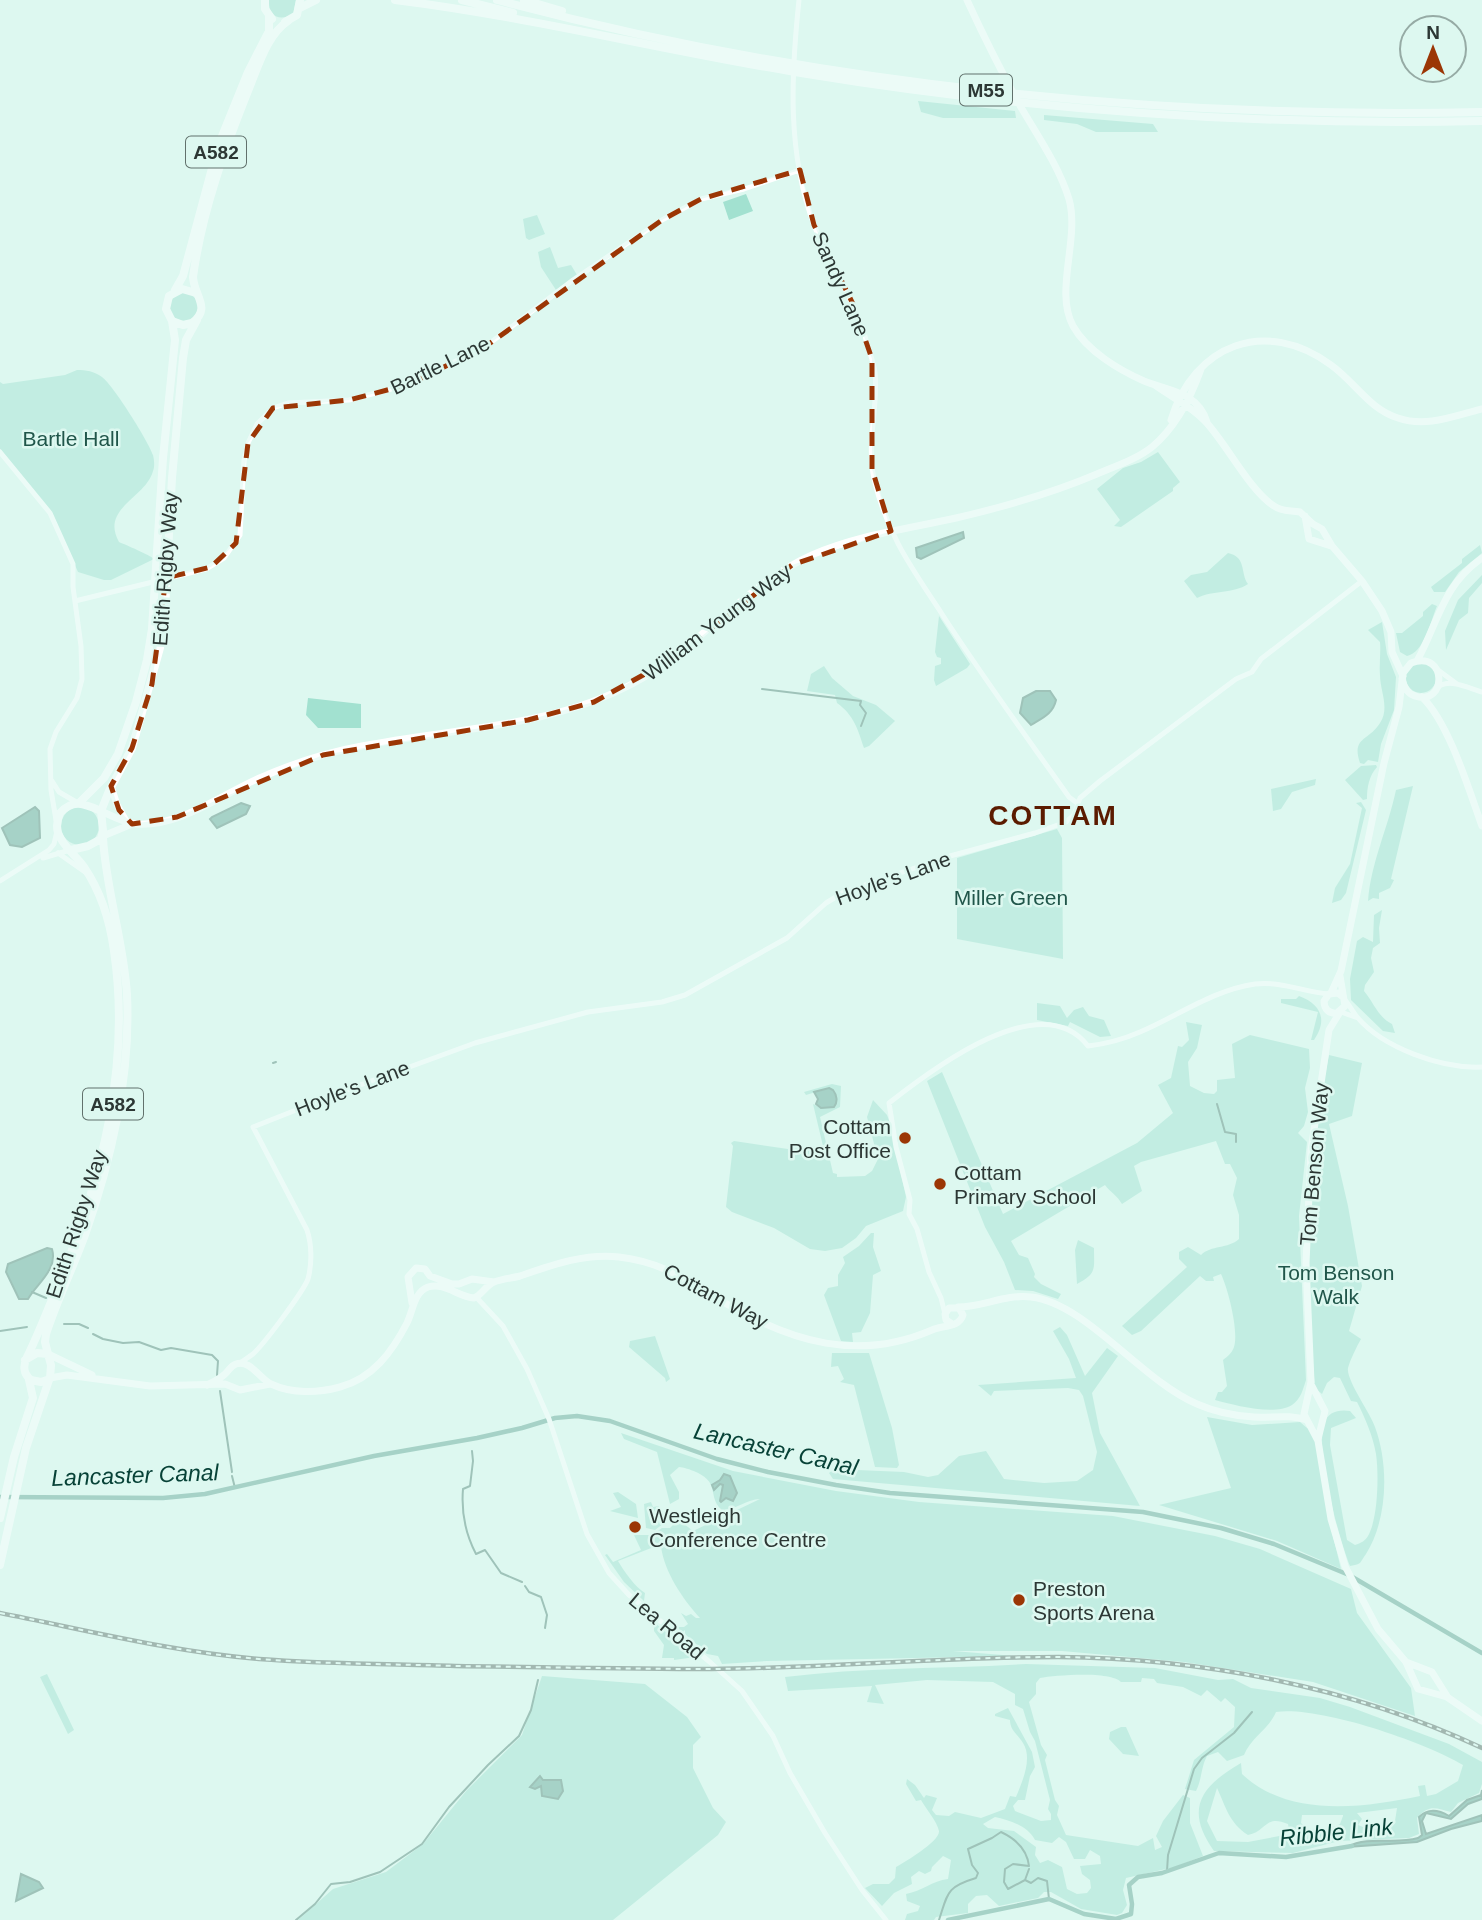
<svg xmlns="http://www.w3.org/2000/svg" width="1482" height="1920" viewBox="0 0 1482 1920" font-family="Arial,sans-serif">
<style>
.green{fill:#a2e1d0;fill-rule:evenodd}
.water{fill:#65a494;stroke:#548377;stroke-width:2}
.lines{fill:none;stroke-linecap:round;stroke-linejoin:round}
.stream{stroke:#548377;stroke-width:2}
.canal{stroke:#65a494;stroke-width:4.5}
.minor{stroke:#fff;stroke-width:5}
.major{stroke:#fff;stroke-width:7}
.highway{stroke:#fff;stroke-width:8}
.rail-casing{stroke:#5b6a65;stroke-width:4.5}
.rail{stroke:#ddf8f0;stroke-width:2;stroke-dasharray:5;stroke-linecap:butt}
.marked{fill:none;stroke:#9b3605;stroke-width:5;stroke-dasharray:14 9;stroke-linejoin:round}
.poi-dot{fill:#9b3605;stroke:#ddf8f0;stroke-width:2.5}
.labels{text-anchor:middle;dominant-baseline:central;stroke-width:5;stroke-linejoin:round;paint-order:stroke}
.shield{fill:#ddf8f0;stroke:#61716c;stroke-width:2}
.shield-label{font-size:19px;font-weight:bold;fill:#2c3734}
.street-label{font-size:21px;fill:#2c3734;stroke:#ddf8f0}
.park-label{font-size:21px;fill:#20564a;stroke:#ddf8f0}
.poi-label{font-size:21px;fill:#2c3734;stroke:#ddf8f0;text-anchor:start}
.water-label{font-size:23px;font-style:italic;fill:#074237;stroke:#ddf8f0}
.district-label{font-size:28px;font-weight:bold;letter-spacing:2px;fill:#5b1b00;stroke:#ddf8f0}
</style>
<rect width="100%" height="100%" fill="#ddf8f0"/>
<path class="green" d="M269,0H296L293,14C279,22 268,16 269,0Z
M918,101L1015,111L1016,118H943L921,112Z
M1044,115L1153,124L1158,132H1096L1077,124L1044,120Z
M746,194L753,211L729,220L723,202Z
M537,215L545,234L529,240L526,238L523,219Z
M550,247L558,268L571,265L577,275L556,290L541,267L538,252Z
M170 307a14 14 0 1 1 28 0a14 14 0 1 1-28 0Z
M77,370C86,370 94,371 102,377C113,385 149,442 153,455C154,459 155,466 153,471C146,498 100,508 119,542C126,545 150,555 154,559L111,580H104L78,572L52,513L0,449V382L3,384L65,375Z
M1158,452L1180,482L1173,488V491L1121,527L1114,526L1120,520L1097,489L1123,468L1141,462Z
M1480,545L1482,553L1459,572L1445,592H1434L1431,587L1462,563V559Z
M1228,553C1247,557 1240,573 1248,584C1233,594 1213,590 1197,598L1184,581L1191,575L1207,572Z
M1482,575V583L1469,598L1468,613L1459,620L1446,650L1445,631L1458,600Z
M1432,604L1437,606C1431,620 1424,653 1407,656L1400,652L1396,633H1402L1423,616V612Z
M939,616L970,664L967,668L936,686L934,680L935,666L941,664V658L937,657L935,652Z
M1382,622L1387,654L1396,677L1394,710L1381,744L1378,762L1368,760L1364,764L1360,763C1351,737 1369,741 1380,723C1390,708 1380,691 1380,675C1379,664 1381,653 1380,642L1368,630Z
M1406 678a15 15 0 1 1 30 0a15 15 0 1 1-30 0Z
M824,666L832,678L853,696L876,705L895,721L869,746L864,748C858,730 854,715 837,703L835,695L807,691L811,674Z
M308,698L361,704V728H318L306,715Z
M1376,765L1377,767C1369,776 1367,787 1367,799L1363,800L1345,780L1361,766Z
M1316,779L1315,785L1292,792L1281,809L1273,811L1271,789Z
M1413,786L1391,879L1394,880L1390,888L1379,893V899L1373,898L1368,901C1371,862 1388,828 1396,790Z
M1361,802L1366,810L1346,893L1341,900L1332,903L1335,888L1350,864L1362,808L1356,803Z
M61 826a19 19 0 1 1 38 0a19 19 0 1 1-38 0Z
M1057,829L1062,838L1063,959L957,939V858Z
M1382,910L1379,928L1380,943L1373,948L1371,958L1374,972L1365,985L1364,991C1374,1003 1378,1017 1392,1024L1395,1033L1383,1031L1351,1000L1350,979L1357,941L1363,937L1373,942L1374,915Z
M1299,996C1321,1004 1328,1020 1314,1040H1311L1318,1012L1281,1003V999H1296Z
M1037,1003L1060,1006L1067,1018L1074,1010L1083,1007L1089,1016L1104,1020L1111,1036L1100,1037L1070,1022L1068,1026L1037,1020Z
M1186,1022L1202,1025L1197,1048L1188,1062L1190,1086L1204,1093L1214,1094L1217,1091V1080L1235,1078L1232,1044L1250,1035L1309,1049L1310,1068L1305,1088L1308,1112L1304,1126L1298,1133L1307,1142L1299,1216L1306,1380C1303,1389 1301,1399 1292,1405C1274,1416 1234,1405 1215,1400L1218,1392H1222L1227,1386L1223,1360C1228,1356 1232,1353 1234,1347C1239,1331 1228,1289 1221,1274L1213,1277L1214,1281H1206L1200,1276L1141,1331L1132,1335L1122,1326L1187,1267L1179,1259V1252L1188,1247L1201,1255C1211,1245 1228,1249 1239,1239V1215L1233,1195L1237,1178L1230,1164H1225L1216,1141L1141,1162L1134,1166L1142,1191L1122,1204C1117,1195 1110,1192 1105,1185L1011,1241L1019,1255L1028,1258L1035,1274L1034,1277L1041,1284L1061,1294L1058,1299L1033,1291L1015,1290L1004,1262L985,1227L927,1081L942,1072L1003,1214L1137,1143L1173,1113L1158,1085L1171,1078L1178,1046L1182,1047L1189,1040Z
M1329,1055L1362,1063L1352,1116L1329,1124L1348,1206L1362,1286L1349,1331L1361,1339C1357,1346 1350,1360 1348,1368C1346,1380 1371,1414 1375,1427C1389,1465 1388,1519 1366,1554C1365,1555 1361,1562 1360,1563C1357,1565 1353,1565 1350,1566C1339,1539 1315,1450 1324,1424C1327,1412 1339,1409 1350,1411L1356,1418L1331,1428L1330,1445L1347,1540L1355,1545C1361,1543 1365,1541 1368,1536C1378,1519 1379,1474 1376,1454C1373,1436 1365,1418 1357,1402L1351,1401L1340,1378L1334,1377L1327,1383L1322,1394L1315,1388C1308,1310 1307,1229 1313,1151C1315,1119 1323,1087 1329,1055Z
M832,1084L841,1086L840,1107L820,1117L833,1173L837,1174V1177L865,1176L872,1171L878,1159L867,1117L873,1100L887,1115L890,1123L906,1197L903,1211L866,1226L856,1238L842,1248L825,1251L810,1249L774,1228L732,1212L726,1207L733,1146L731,1143L734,1141L788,1149L823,1146L813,1104L821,1108L829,1088L806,1095L804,1092Z
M871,1233H874L873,1247L881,1271L873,1275L870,1313L861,1332L852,1333L853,1342L841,1341L824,1295L828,1288L838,1286V1275L845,1263L843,1257L859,1246Z
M1078,1240L1094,1248C1094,1270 1097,1273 1077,1284L1075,1250Z
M1060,1327L1067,1335L1085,1376L1107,1348L1118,1356L1092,1393L1100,1433L1140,1506L833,1479L829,1473L834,1469L904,1472L928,1477L938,1475L959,1456L986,1451L1004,1479L1044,1483L1077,1481L1093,1470L1097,1452L1083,1396L1079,1390L1068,1388L994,1391L991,1396L978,1385L1076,1378L1069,1359L1053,1331Z
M655,1336L670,1379L666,1382L665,1378L629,1347L630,1341Z
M832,1353H869L892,1428L899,1465L897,1468L875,1467L854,1385L840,1382L844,1379L838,1366L831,1367Z
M1207,1417L1252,1425L1300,1422L1307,1428L1315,1431L1331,1528L1341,1569L1277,1541L1159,1505L1231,1488Z
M621,1433L733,1471L836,1491L919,1502L1113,1516L1215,1536L1260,1549L1351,1589L1357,1613L1411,1688L1415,1716L1313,1682L1184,1662L1062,1651H953L1015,1656L767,1661L722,1664L718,1656L707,1654L685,1634V1630L683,1632L676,1627H684L688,1624L681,1613L686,1616L691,1614L696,1618H700C682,1598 665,1573 661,1547L687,1534L618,1561C624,1571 635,1587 645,1593L644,1601L624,1582L605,1555L607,1554L613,1562L641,1550L634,1535H652L662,1528H670L674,1524V1519L668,1520L655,1530L646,1528L644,1504L651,1502L653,1507L659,1506L661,1517L673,1515L693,1531L760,1499C747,1499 736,1510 722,1510C712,1502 715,1493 710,1483C705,1474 688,1468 679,1467L670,1475L679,1492V1499L670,1504L657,1452L624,1439Z
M618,1492L636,1504L638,1518L610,1511L621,1507L613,1493Z
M654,1622L695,1657L674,1660V1658H662L664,1645L654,1631Z
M1026,1664L1155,1668L1218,1680L1233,1679L1251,1688L1320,1698L1350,1707L1449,1744L1482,1762V1784L1479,1793L1458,1803L1451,1812C1436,1808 1429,1804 1417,1818L1419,1834L1409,1838L1339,1841L1293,1853L1214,1851C1184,1809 1201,1786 1241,1763L1242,1774C1288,1818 1363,1808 1420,1796L1418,1786L1425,1785L1427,1796L1436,1794L1458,1781L1463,1765C1424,1742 1320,1706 1276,1712C1269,1729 1251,1737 1244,1755L1227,1761L1218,1752L1207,1756C1201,1767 1202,1779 1196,1791L1185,1789L1194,1760L1234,1727L1235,1707L1225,1698L1221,1702L1207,1690L1201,1696L1183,1687L1157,1683L1154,1679L1142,1678L1141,1682H1121C1111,1671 1056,1675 1040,1678L1036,1683V1694L1029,1702L1041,1745L1047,1755L1045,1760L1055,1800L1059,1806L1057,1815L1066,1835L1138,1846L1153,1838L1155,1850L1162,1847L1156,1836L1163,1821L1183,1795L1190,1798V1823L1203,1856L1175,1867L1126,1878L1123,1890L1127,1905L1122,1913L1117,1915L1081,1909L1051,1892H1044L1038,1898L999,1906L987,1895L976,1896L968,1904V1913L936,1917L934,1920H905L907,1914L918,1911L920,1906L907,1901L906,1894C922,1891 932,1881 948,1879L951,1860L943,1856L932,1867L931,1871L925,1874L919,1871L911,1877L912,1884L894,1893L882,1906L865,1888L873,1884H889L895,1878L896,1867C905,1862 940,1841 939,1831C937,1821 926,1809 921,1800L916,1801L906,1784L907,1779L915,1785L924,1798L926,1795L937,1798L932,1810L936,1815L949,1816L955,1812L981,1818L1005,1809L1010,1796L1016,1797C1022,1782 1033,1759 1023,1743C1018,1734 1010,1731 1010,1720L995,1716V1714L1008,1708L1032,1752L1035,1767L1030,1776L1025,1800H1018L1013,1806L1015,1811L1041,1821L1051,1820V1814L1048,1809L1050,1800L1035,1741L1030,1732L1023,1709L1015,1705V1694L993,1682L927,1680L875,1685L884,1704L867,1702L872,1686L788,1691L785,1677C865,1667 946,1669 1026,1664ZM1217,1788C1226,1807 1229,1823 1248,1835C1267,1831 1265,1814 1288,1824L1290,1834L1248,1842L1217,1841L1207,1821ZM1397,1808L1395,1821L1386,1829H1368L1358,1825L1362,1819L1357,1813ZM1317,1815H1343V1816L1340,1824C1328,1830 1312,1834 1301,1823L1302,1815ZM995,1817C1009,1820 1028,1826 1035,1840L1052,1843L1059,1837L1066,1842L1074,1859H1085L1090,1850L1100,1856L1101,1864L1080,1866L1082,1874L1090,1880L1091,1888L1087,1893L1077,1894L1067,1889L1062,1867L1048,1860L1040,1863L1035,1855L1036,1847L1014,1831L988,1828L983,1824Z
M47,1674L74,1730L68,1734L40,1677Z
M542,1676L645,1684L687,1717L701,1737L693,1745V1768L713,1808L726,1822L718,1835L613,1920H298L333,1889L386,1872L423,1844L467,1790L522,1735Z
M1121,1727H1126L1139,1756L1123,1754L1109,1739L1110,1732Z"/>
<path class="water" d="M963,532L964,538L921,559L917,557L916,548Z
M1036,691H1050L1056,700C1053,714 1042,718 1031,725L1020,713L1023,698Z
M241,803L250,806L246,814L217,828L210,819L212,817Z
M35,807L39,811L40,838L22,847L10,845L2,828Z
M829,1088L833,1090C837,1095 838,1102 834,1107L821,1108L816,1104L818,1099L814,1092Z
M47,1248L52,1249C58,1270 37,1283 28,1299H19L6,1272L8,1264Z
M724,1474L730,1476L737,1493L733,1501L726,1498L721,1502L720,1501L723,1485L720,1484L714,1490L712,1485L720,1480Z
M540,1776L543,1780H561L563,1791L558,1799L542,1796L541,1786L535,1789L530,1787Z
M1482,1790V1799L1468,1804L1451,1819L1426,1813L1422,1821L1426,1834L1482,1815V1821L1451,1829L1417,1842L1347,1847C1370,1835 1393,1845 1418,1838L1422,1835L1419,1817C1428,1808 1439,1810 1449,1816L1467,1800L1481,1795Z
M21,1874L39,1882L43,1888L16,1901Z"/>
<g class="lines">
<path class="stream" d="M762,689L861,701L860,705L866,713L861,726
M273,1063L276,1062
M1217,1104L1225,1132L1236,1134V1142
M32,1292L46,1298
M64,1324H79L88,1328
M0,1331L27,1327
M93,1334L103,1339L123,1343L139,1342L161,1350L171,1348L212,1355L218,1361L217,1375
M220,1391L232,1472
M472,1451L473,1461L470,1486L463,1489C461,1513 465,1533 476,1554L485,1550L501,1573L522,1582
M232,1476L235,1488
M525,1586L529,1592L541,1597L547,1615L545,1628
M1029,1869L1025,1880L1031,1883L1038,1878L1047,1881L1049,1899
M1167,1871L1168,1855L1194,1769L1202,1758L1234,1733L1252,1712
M296,1920L315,1904L331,1884L350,1882L380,1872L422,1844L449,1807L488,1765L519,1736L531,1710L538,1680
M939,1920C948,1893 946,1887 976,1878L978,1873L972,1865L968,1849L992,1838L1001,1832C1016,1839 1027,1849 1029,1866L1013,1864L1005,1869L1004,1882L1008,1889L1025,1880"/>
<path class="canal" d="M0,1497L163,1498L205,1494L374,1456L477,1438L522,1428L555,1418L577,1416L610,1421L717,1459L768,1472L836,1485L890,1493L1143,1512L1221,1528L1274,1544L1349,1575L1482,1653
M948,1920L1049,1899L1084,1914L1116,1919L1131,1914L1132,1904L1129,1885L1138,1877L1162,1873L1219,1853L1286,1857L1352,1846"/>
<path class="minor" d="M799,0C791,76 787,153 814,225C829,263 853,297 865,336C868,348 873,360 875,372C879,407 865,445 875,483C889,538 912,568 942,614C982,676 1026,736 1069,797L1077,803
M0,452L50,513L73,564V587L81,646L82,679L77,698L56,732L50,749L51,790L56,820
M75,601L206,569L224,558L240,535L244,460L248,443L257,424L273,408L288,403L349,400L410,384L486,346L573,280L662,220L701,199L744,189L800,170
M1438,670L1457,684
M1438,687C1451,678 1468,688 1482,692
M52,781L59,792L78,803
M58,853L85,872
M43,858L70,850
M0,881L49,850L54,844L57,831
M1344,999C1349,1004 1352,1011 1357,1017C1383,1048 1442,1069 1482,1067
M1341,1012L1358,1018
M477,1298L503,1326L527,1369L549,1419L587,1534L609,1573L629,1595L711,1663L742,1691L773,1736L790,1773L825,1833L862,1890L886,1920
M945,1314L941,1298L929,1272L917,1229L909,1214L910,1200L896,1147L889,1103C931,1070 1041,985 1088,1046C1105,1044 1124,1039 1140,1032C1178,1016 1213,990 1255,984C1281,981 1304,992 1329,994
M240,1363C244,1360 249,1357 253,1354C264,1344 303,1292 308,1279C312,1264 312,1245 307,1230L253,1127L352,1088L475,1043L588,1012L662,1002L685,995L787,938L826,903L844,892L950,856L1035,833L1066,822L1074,815L1080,798L1100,781L1236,679L1252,672L1261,659L1362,581"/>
<path class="major" d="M967,0C984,37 1002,73 1022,109C1039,138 1059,167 1069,199C1080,239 1054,291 1073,326C1087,351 1119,370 1144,381C1169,391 1198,392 1207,422
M1156,386C1173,398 1191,406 1205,421C1226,443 1250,491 1274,506C1282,512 1291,510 1300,512L1313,524L1322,529L1332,546L1362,581L1382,611L1391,632L1392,652L1403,676
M1171,420C1194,344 1266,317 1331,365C1355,382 1369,409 1398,418C1426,428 1454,416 1482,409
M1305,516L1309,539L1331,546
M1417,661C1439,621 1442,586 1482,558
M1422,697C1449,723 1469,790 1482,826
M111,786L117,805L126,821
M101,811C112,816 125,823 136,824C181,827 222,794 262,777C294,763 328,752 362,746C453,728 549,728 632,684C698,649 744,585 812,555C858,535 907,529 956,518C1004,507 1052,493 1097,474C1116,466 1137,459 1152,447C1176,427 1191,397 1201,369
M103,836L132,824
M1340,976L1345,1006L1337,1013C1329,1014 1324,1009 1324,1001L1329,994L1338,993L1343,997
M1331,993L1341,971L1384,763L1399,707L1403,673L1411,663C1448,649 1447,707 1415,696C1407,694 1404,687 1402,679
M1340,1012L1329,1030L1311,1150L1306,1263L1311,1382L1304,1414L1318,1441L1331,1519L1345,1566L1378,1629L1406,1662L1418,1689L1447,1697L1482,1721
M412,1303L408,1277L416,1268L425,1269L430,1276L452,1284H459L472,1279L494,1282
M958,1307C983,1307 1005,1294 1031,1297C1086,1303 1142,1381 1197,1404C1215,1412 1235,1416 1254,1417C1273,1418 1289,1414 1307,1420
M48,1354L92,1375
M50,1378L67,1375L150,1386L225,1384L240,1390L270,1384
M207,1385C213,1382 220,1379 225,1374C229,1371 230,1366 236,1364C250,1359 260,1379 271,1384C292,1394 318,1393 340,1387C373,1378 392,1352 407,1323C413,1311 414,1292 428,1287C445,1282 458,1297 474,1298C482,1295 485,1286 494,1282C502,1279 512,1278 520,1276C552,1265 585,1253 619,1257C663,1262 688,1281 725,1303C792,1342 858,1362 932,1330C943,1325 959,1328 963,1315L959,1308H949L945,1314L946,1320L952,1324
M1312,1386L1325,1411L1318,1439
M1406,1662L1432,1672L1447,1696"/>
<path class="highway" d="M265,0V9L272,19
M395,0C532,17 665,51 801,73C1026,110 1254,126 1482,121
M462,0L513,13
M497,0C817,85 1152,119 1482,112
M524,0L562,11
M300,8L316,0
M285,22L297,15L300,0
M175,290L183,276L218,146L248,72L269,31V16
M196,293L182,289L169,296L166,309L172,321L183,325L192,323C212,308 194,296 193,277C202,211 225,148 250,86C259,64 268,34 288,21
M79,803L104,778L118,754L136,702L147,660L152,629L163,458L175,340L172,321
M101,811L109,791L132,748L160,648L165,609L172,478L183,358L186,340L197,320
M48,1354L45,1342L46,1334C57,1300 73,1268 85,1235C112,1158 131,1077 127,995C124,942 106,891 103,838
M25,1360L37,1353L48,1354L51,1365L50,1379L41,1382L31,1380C23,1374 23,1365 27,1357C39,1333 48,1308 59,1283C102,1178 131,1065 114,951C110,921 101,892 84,867C76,855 63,847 58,833C56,826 57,820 60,813C73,798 85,804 101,811L103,831L101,839L88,846L71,850
M0,1518L14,1457L33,1398L29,1380
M0,1565L26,1448L49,1380"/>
<g class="rail-casing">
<path id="rail" d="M0,1613C86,1630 172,1652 259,1659C324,1664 390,1664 455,1666C541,1667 626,1669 711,1669C827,1668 942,1657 1058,1657C1201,1658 1352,1687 1482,1748"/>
</g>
<use href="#rail" class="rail"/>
</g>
<path d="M0 0H1482V1920H0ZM800,170L814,225L853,304L872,359V469L891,531L792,565L674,658L594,702L528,720L323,755L177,817L132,824L119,810L111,786L132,748L152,684L166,578L211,567L236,543L248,443L273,408L349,400L410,384L486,346L662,220L701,199Z" fill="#ddf8f0" fill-opacity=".55" fill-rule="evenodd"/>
<path class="marked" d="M800,170L814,225L853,304L872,359V469L891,531L792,565L674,658L594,702L528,720L323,755L177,817L132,824L119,810L111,786L132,748L152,684L166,578L211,567L236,543L248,443L273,408L349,400L410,384L486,346L662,220L701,199Z"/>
<g class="poi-dot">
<circle cx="905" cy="1138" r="7"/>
<circle cx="940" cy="1184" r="7"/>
<circle cx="635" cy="1527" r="7"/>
<circle cx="1019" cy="1600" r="7"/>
</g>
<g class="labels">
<g class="shield">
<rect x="960" y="74.5" width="52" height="31" rx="5"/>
<rect x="186" y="136.5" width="60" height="31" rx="5"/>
<rect x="83" y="1088.5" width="60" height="31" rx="5"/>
</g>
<g class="shield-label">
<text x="986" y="90">M55</text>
<text x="216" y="152">A582</text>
<text x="113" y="1104">A582</text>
</g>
<g class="street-label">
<text transform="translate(841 284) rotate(66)">Sandy Lane</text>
<text transform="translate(440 365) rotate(-26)">Bartle Lane</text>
<text transform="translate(165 569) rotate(-86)">Edith Rigby Way</text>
<text transform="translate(717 622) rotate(-37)">William Young Way</text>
<text transform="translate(893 878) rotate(-20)">Hoyle's Lane</text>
<text transform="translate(352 1088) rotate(-21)">Hoyle's Lane</text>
<text transform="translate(1314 1164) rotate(-85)">Tom Benson Way</text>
<text transform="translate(76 1224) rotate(-72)">Edith Rigby Way</text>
<text transform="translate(716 1296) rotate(28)">Cottam Way</text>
<text transform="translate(667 1626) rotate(40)">Lea Road</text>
</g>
<g class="park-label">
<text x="71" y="438">Bartle Hall</text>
<text x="1011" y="897">Miller Green</text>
<text x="1336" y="1272">Tom Benson<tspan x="1336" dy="24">Walk</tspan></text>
</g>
<g class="poi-label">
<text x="891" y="1126" text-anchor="end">Cottam<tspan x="891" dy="24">Post Office</tspan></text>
<text x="954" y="1172">Cottam<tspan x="954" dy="24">Primary School</tspan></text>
<text x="649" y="1515">Westleigh<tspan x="649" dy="24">Conference Centre</tspan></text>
<text x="1033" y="1588">Preston<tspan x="1033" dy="24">Sports Arena</tspan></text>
</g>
<g class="water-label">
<text transform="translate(776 1449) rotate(13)">Lancaster Canal</text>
<text transform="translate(135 1475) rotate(-2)">Lancaster Canal</text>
<text transform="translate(1336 1832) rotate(-6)">Ribble Link</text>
</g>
<g class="district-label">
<text x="1053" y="815">COTTAM</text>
</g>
</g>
<g transform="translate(1433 49)"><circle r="33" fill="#ddf8f0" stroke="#96aba5" stroke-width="2"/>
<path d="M0-5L12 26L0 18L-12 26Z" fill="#9b3605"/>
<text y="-10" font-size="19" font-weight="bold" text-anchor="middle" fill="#2c3734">N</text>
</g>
</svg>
